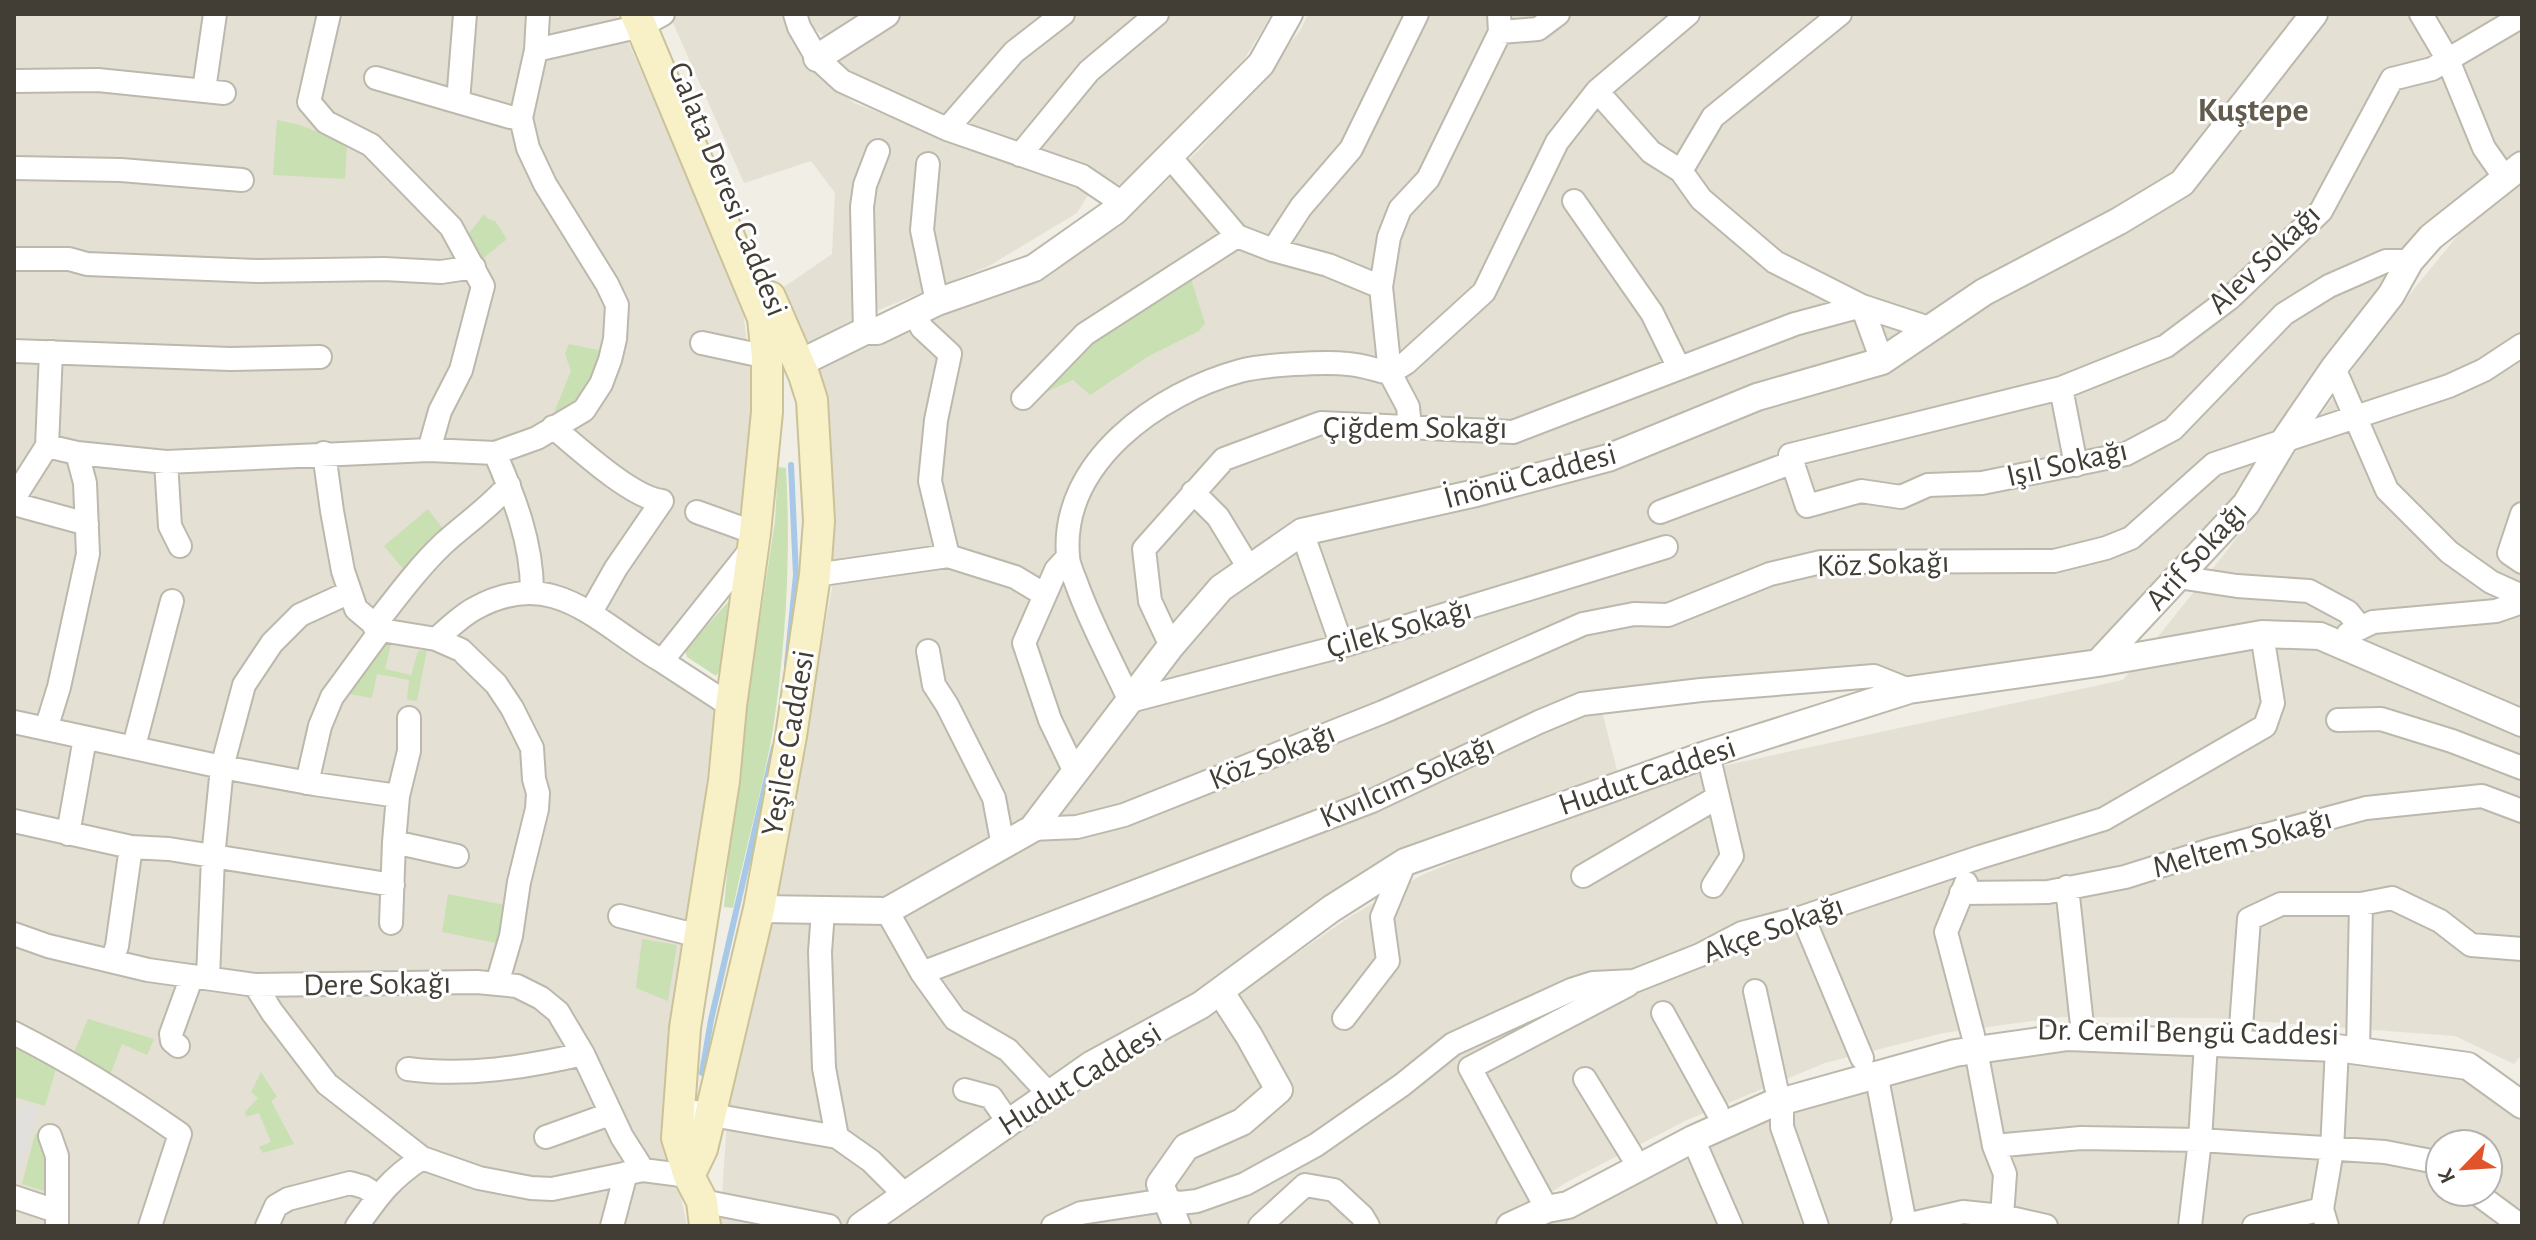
<svg xmlns="http://www.w3.org/2000/svg" width="2536" height="1240" viewBox="0 0 2536 1240" font-family="'Alegreya Sans',sans-serif">
<style>
.residential{fill:#e4e0d4;fill-rule:evenodd}
.green{fill:#c8e0b2}
.parking{fill:#e1e0dd}
.lines{fill:none;stroke-linecap:round;stroke-linejoin:round}
.stream{stroke:#a7c8e7;stroke-width:6}
.minor-casing{stroke:#bdb8ac;stroke-width:26}
.tertiary-casing{stroke:#bdb8ac;stroke-width:30}
.secondary-casing{stroke:#cbc299;stroke-width:34}
.minor{stroke:#fff;stroke-width:22}
.tertiary{stroke:#fff;stroke-width:26}
.secondary{stroke:#f8f0c7;stroke-width:30}
.labels{text-anchor:middle;dominant-baseline:central;stroke-width:6;stroke-linejoin:round;paint-order:stroke}
.street-label{font-size:32px;fill:#423e35;stroke:#fff}
.neighbourhood-label{font-size:34px;font-weight:bold;fill:#635c4e;stroke:#fff}
</style>
<rect width="100%" height="100%" fill="#f0eee5"/>
<path class="residential" d="M14,14H616L742,302L755,413L738,584L671,656L715,702L668,1138L687,1226H14Z
M669,14H787L801,57L854,103L1090,192L1077,213L989,266L848,322L806,348L784,287L832,254L835,193L811,161L744,183Z
M806,14H864L827,39L808,23Z
M904,14H1272L1245,58L1123,186L854,77L835,59Z
M1308,14H2522V156L2409,246L2336,346L2237,493L2097,648L1870,690L1601,708L1619,777L1393,857L855,1226H720L729,1090L775,890L832,588L827,415L816,371L871,338L1047,267L1134,212L1202,147L1300,31Z
M2522,183V1054L2514,1064L2455,1036L2213,1018L2062,1017L1943,1033L1825,1063L1687,1120L1565,1183L1514,1217L1495,1226H876L1044,1099L1205,1017L1348,918L1420,876L1538,826L1690,773L2123,680L2230,547L2378,333L2463,229Z
M2067,1043L2438,1068L2498,1092L2522,1112V1226H1536L1806,1102L1935,1067ZM2440,1144H2488V1192H2440Z"/>
<path class="green" d="M277,120L300,125L347,144L345,179L273,175Z
M484,214L488,219L495,221L507,239L481,260L466,237Z
M1189,273L1205,323L1199,331L1149,356L1090,395L1073,380L1037,396L1090,337Z
M569,344L603,351C601,379 576,403 553,415L571,371L565,354Z
M778,467L786,468C791,556 786,642 773,729C763,788 745,850 733,908L724,907L736,778L775,521Z
M428,509L444,530L405,571L384,546Z
M728,602L721,669L716,676L687,657L685,650Z
M383,643L391,644L385,669L411,675L418,651L427,650L417,701L407,700L409,680L377,674L372,698L343,693Z
M448,894L510,906L501,944L442,932Z
M642,939L677,945L668,1001L636,988Z
M88,1019L154,1039L147,1055L122,1044L110,1075L73,1055Z
M14,1046L58,1062L45,1106L14,1097Z
M261,1072L277,1097L271,1101L294,1144L263,1153L259,1147L271,1142L259,1113L246,1117L245,1112L258,1098L251,1092Z
M35,1134H40L44,1149V1191L22,1184Z"/>
<path class="parking" d="M20,1102L39,1107L18,1179L14,1178V1120Z"/>
<g class="lines">
<path class="stream" d="M787,665L796,575L791,465
M702,1073L711,1020L774,747"/>
<g class="minor-casing">
<path id="minor" d="M329,14L309,102L326,122L371,145L451,227L483,286L461,370L440,411L429,450
M465,14L458,102L510,117L521,118
M795,14L799,27L817,58L842,81L947,129L1082,176L1122,203
M1499,14L1500,32L1538,29L1558,14
M2421,14L2448,60L2484,148L2505,178
M1500,32L1428,179L1400,209L1389,237L1381,287L1390,373L1406,363L1484,292L1557,142L1597,91L1688,14
M536,50L641,26L663,14
M376,78L458,102
M14,81L98,80L224,93
M204,90L215,14
M1597,91L1651,152L1681,171L1701,199L1775,262L1862,306L1932,329
M947,129L1014,52L1063,14
M1020,155L1089,71L1157,14
M1170,157L1237,236L1273,250L1328,265L1381,287
M928,164L922,230L937,302
M14,168L121,170L242,180
M1681,171L1713,117L1840,14
M1574,201L1652,313L1679,368
M1273,250L1301,207L1351,149L1417,14
M14,259H69L87,264L258,271L384,269L441,272L474,267
M2410,261H2386L2329,286L2284,314L2173,429L2126,454L1982,483L1928,485L1901,497L1861,491L1807,506L1790,455L2061,388L2166,346L2230,298L2321,211L2392,79L2432,69L2522,16
M914,313L922,328L950,354L936,420L930,481L948,556
M865,331L862,207L865,185L878,151
M702,343L767,357
M14,351L230,359L320,357
M2334,368L2387,490L2449,552L2491,582L2522,596
M2061,388L2076,465
M1023,398L1085,334L1237,236
M553,427C578,448 632,498 662,501L616,568L591,612
M1410,427L1408,407L1390,373C1376,370 1362,365 1348,364C1326,361 1261,365 1240,371C1159,393 1060,462 1068,556C1068,565 1074,576 1077,585C1091,624 1112,662 1130,701L1342,646L1666,547
M77,453L166,462L429,450L495,453L537,438L584,410L601,384L610,360L615,339L617,305L607,284L545,184L528,148L521,118L536,50L538,14
M324,453L332,511L343,571L356,609L381,630L436,639L461,650L496,684L512,708L532,748L534,779L538,793L537,809L519,882L511,936L497,984
M495,453C514,497 532,542 532,591
M166,462L170,526L180,546
M1193,492L1218,517L1249,568
M14,498L47,446L51,352
M14,504L87,524
M697,512L755,533
M1660,512L1793,462
M2522,514L2509,553L2522,562
M1302,532L1342,646
M1067,558L1056,570L1024,643L1050,720L1075,772
M815,575L948,556L1015,577L1045,595
M2178,577L2237,586L2309,591L2348,612L2361,628
M374,626C396,598 417,569 443,544C465,524 489,508 509,485
M2348,634L2373,622L2496,611L2522,602
M436,639C448,629 461,616 474,609C554,564 598,624 662,661
M1171,646L1150,601L1144,549L1224,459L1321,423L1513,432L1795,324L1862,306L1882,361
M928,651L934,685L947,705L994,798L1003,846
M731,706L662,661L752,548
M2338,720L2381,719L2452,741L2522,768
M14,722L222,767L314,784L398,796L394,842L457,856
M46,729L59,687L88,554L85,483L77,453L47,446
M134,746L172,601
M1708,754L1732,856L1713,886
M307,783L320,726L332,697L381,630
M398,796L409,751V718
M14,821L131,847L169,849L393,885
M1032,829L1077,827L1124,815L1383,712L1583,624L1634,614L1668,615L1770,574L1821,562L2054,561L2106,548L2131,538L2214,464L2449,386L2484,370L2522,345
M68,834L85,738
M1583,876L1718,797
M1966,883L1946,932L1973,1035
M2067,887L2082,1025
M1961,893L2048,892L2125,877L2214,849L2366,808L2482,796L2522,811
M823,911L820,952L824,1068L837,1137
M887,911L922,973L955,1019L1008,1050L1049,1094
M620,916L699,936
M1803,917L1862,1058
M391,923L394,842
M14,934L48,946L148,970L255,985L477,982L517,986L541,998L558,1012L583,1054L622,1137L643,1170
M112,961L117,946L131,847
M922,973L1372,801L1539,722L1582,704L1701,690L1874,676L1909,690
M208,977L213,858L222,767L244,685L272,643L300,615L350,592
M255,985L272,1012L327,1084L422,1158C390,1179 379,1195 357,1226
M1755,991L1776,1087
M1663,1013L1717,1111
M1344,1018L1388,961L1382,917L1405,862
M2241,1027L2249,919L2281,904H2361L2392,898L2440,921L2471,945L2522,949
M14,1033C73,1063 126,1096 180,1134L150,1226
M178,1046L172,1041L171,1034L192,976
M1976,1050L1994,1146L2005,1174L2002,1216
M2358,1051L2361,904
M408,1069C466,1077 527,1067 583,1054
M1876,1073L1905,1224
M1585,1079L1631,1154
M965,1090L991,1097L1009,1123
M1782,1100V1127L1817,1226
M695,1112L837,1137L871,1161L905,1195
M50,1136L57,1156V1226
M546,1137L610,1114
M1693,1139L1731,1226
M1994,1146L2081,1138L2200,1140L2385,1152L2431,1161L2440,1168
M422,1158L479,1178L531,1188L552,1189L643,1170L689,1176
M2475,1192L2521,1226
M14,1197L56,1211
M702,1201L829,1226
M1547,1209L1470,1068L1628,985
M267,1226L276,1206L288,1199L350,1183L364,1187L377,1195
M612,1226L626,1173
M1053,1226L1081,1213L1165,1200L1180,1203L1197,1201L1245,1184L1316,1145L1402,1085L1453,1044L1571,990L1593,983L1634,981L1700,955L1742,933L1803,917L1980,857L2104,819L2265,726L2273,703L2262,634
M1260,1226L1305,1185L1334,1190L1362,1216L1368,1226
M1902,1226L1963,1212L2002,1216L2046,1226
M2190,1226L2200,1140L2206,1043
M2254,1226L2322,1209
M2327,1226L2322,1209L2332,1150L2337,1048"/>
</g>
<g class="tertiary-casing">
<path id="tertiary" d="M817,58L886,14
M798,364L865,331H877L937,302L1034,268L1115,211L1261,64L1289,14
M2098,663L2246,504L2284,441L2334,368L2391,295L2410,261L2431,237L2522,165
M759,909L887,911L1032,829L1171,646L1221,588L1302,532L1476,493L1608,458L1757,397L1882,361L1984,292L2119,221L2182,183L2314,14
M861,1226L1091,1065L1201,1005L1331,909L1405,862L1708,754L1909,690L2098,663L2262,634L2320,636L2522,723
M1177,1226L1160,1184L1186,1147L1242,1122L1279,1090L1249,1036L1220,991
M1510,1226L1547,1209L1568,1205L1693,1139L1769,1105L1955,1053L2068,1037L2337,1048L2468,1066L2522,1105"/>
</g>
<g class="secondary-casing">
<path id="secondary" d="M636,14L763,318L767,357V412L755,533L731,706L724,781L685,1028L677,1138L689,1176L702,1201L705,1226
M689,1176L702,1149L710,1116L759,909L791,736L815,575L819,521L812,400L804,375L770,297"/>
</g>
<use href="#minor" class="minor"/>
<use href="#tertiary" class="tertiary"/>
<use href="#secondary" class="secondary"/>
</g>
<g class="labels">
<g class="street-label">
<text transform="translate(728 189) rotate(68)">Galata Deresi Caddesi</text>
<text transform="translate(2264 259) rotate(-44)">Alev Sokağı</text>
<text x="1415" y="428">Çiğdem Sokağı</text>
<text transform="translate(2067 463) rotate(-13)">Işıl Sokağı</text>
<text transform="translate(1530 476) rotate(-15)">İnönü Caddesi</text>
<text transform="translate(2196 556) rotate(-48)">Arif Sokağı</text>
<text transform="translate(1883 564) rotate(-2)">Köz Sokağı</text>
<text transform="translate(1399 628) rotate(-16)">Çilek Sokağı</text>
<text transform="translate(788 743) rotate(-80)">Yeşilce Caddesi</text>
<text transform="translate(1272 756) rotate(-22)">Köz Sokağı</text>
<text transform="translate(1647 776) rotate(-19)">Hudut Caddesi</text>
<text transform="translate(1407 781) rotate(-24)">Kıvılcım Sokağı</text>
<text transform="translate(2242 843) rotate(-16)">Meltem Sokağı</text>
<text transform="translate(1773 929) rotate(-20)">Akçe Sokağı</text>
<text transform="translate(377 984) rotate(-1)">Dere Sokağı</text>
<text transform="translate(2188 1032) rotate(1)">Dr. Cemil Bengü Caddesi</text>
<text transform="translate(1080 1079) rotate(-32)">Hudut Caddesi</text>
</g>
<g class="neighbourhood-label">
<text x="2253" y="111">Kuştepe</text>
</g>
</g>
<rect width="2536" height="1240" fill="none" stroke="#423e35" stroke-width="32"/>
<g transform="translate(2464 1168) rotate(245)"><circle r="38" fill="#ffffff" stroke="#b3b2ae" stroke-width="2"/>
<path d="M0-6L14 30L0 20L-14 30Z" fill="#e1532b"/>
<text y="-12" font-size="22" font-weight="bold" text-anchor="middle" fill="#423e35">K</text>
</g>
</svg>
